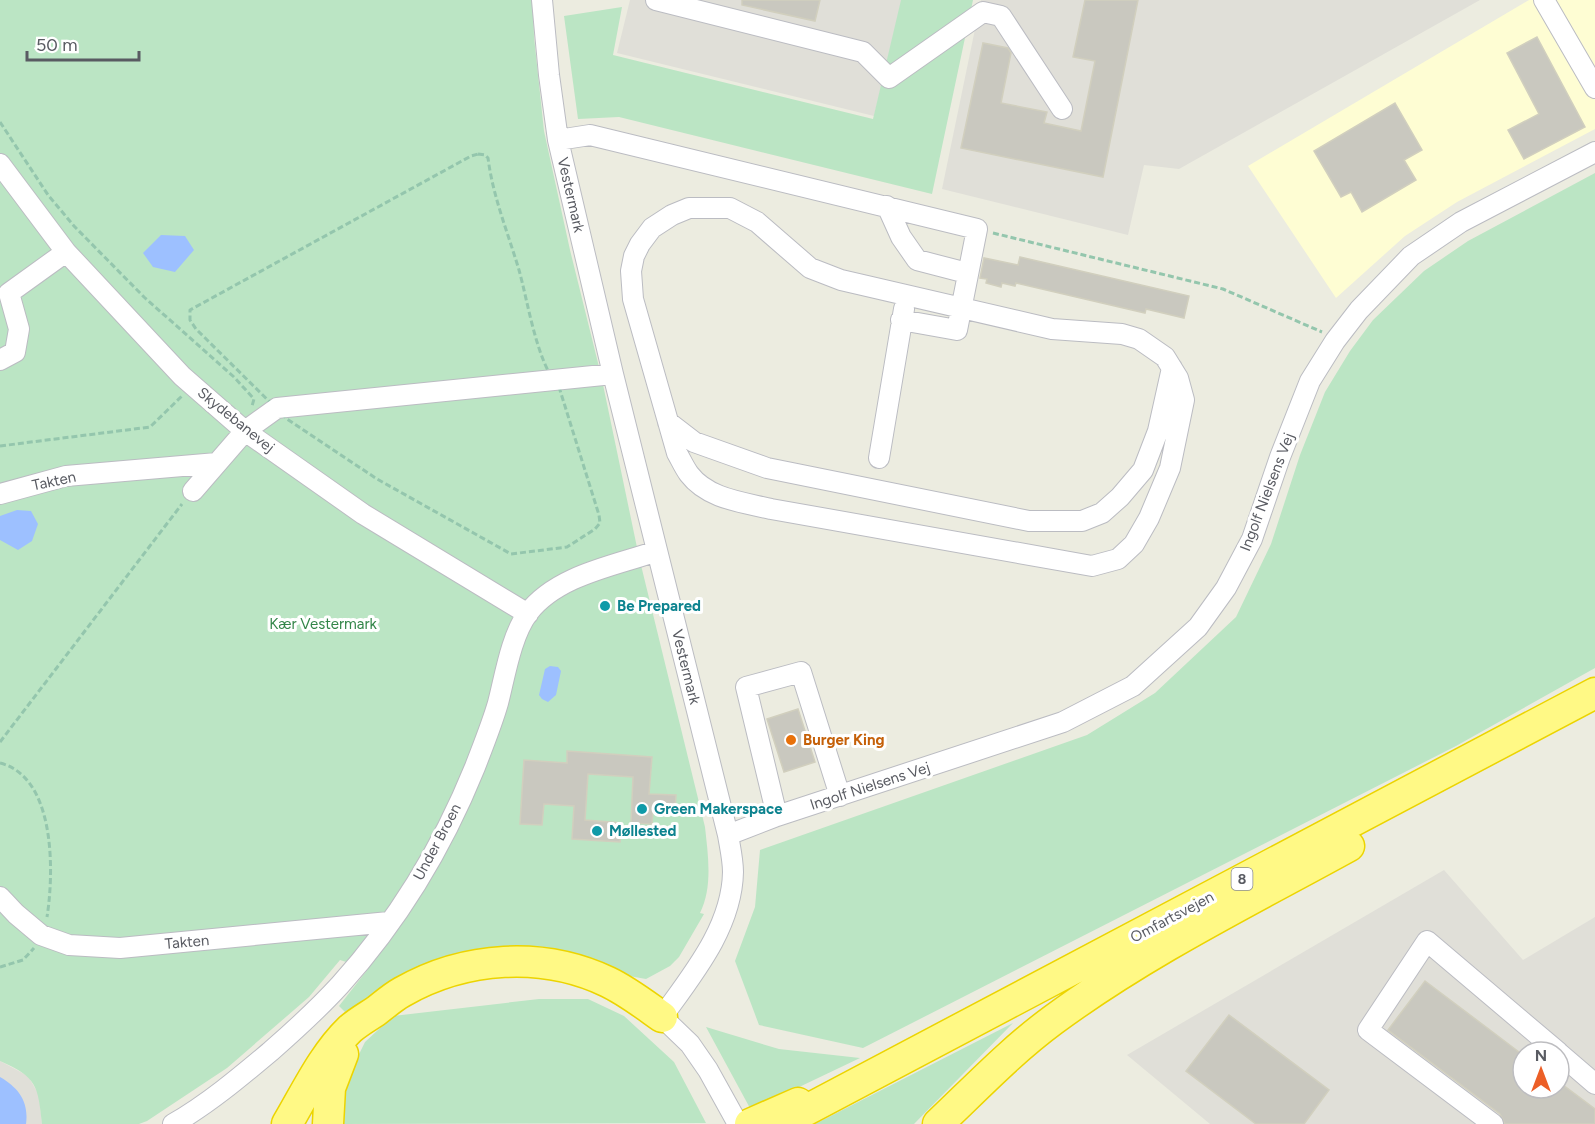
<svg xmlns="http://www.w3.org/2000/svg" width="1595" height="1124" viewBox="0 0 1595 1124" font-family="Figtree,sans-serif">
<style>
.commercial{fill:#fefdd3}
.industrial{fill:#e0dfd8;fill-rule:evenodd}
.green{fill:#bbe5c4}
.water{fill:#9dc0ff}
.building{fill:#c9c8bf;stroke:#d1cfbe;stroke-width:1.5}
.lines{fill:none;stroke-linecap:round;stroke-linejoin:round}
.minor-casing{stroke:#bbbcc2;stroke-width:22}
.highway-casing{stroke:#ecd400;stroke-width:33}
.path{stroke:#94c6ad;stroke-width:3;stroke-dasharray:6 3;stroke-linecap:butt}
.minor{stroke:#fff;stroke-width:20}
.highway{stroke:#fff985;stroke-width:30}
.culture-dot{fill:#0f9aa8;stroke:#fff;stroke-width:2}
.food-dot{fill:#e8710a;stroke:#fff;stroke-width:2}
.labels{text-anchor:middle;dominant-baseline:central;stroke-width:6;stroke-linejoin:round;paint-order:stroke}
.shield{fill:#fff;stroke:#8b8c91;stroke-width:1.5}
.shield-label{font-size:14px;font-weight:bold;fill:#595b62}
.street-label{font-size:15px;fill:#595b62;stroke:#fff}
.culture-label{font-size:15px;font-weight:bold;fill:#0d838f;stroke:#fff;text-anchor:start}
.park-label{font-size:15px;fill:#338649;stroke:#fff}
.food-label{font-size:15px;font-weight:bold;fill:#c56008;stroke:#fff;text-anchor:start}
</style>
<rect width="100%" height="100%" fill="#ecece0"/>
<path class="commercial" d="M1529,0H1595V129L1457,202L1405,236L1336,298L1248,166Z"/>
<path class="industrial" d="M630,0H902L874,116L617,53Z
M981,0H1480L1179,169L1144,165L1128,235L942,189Z
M1444,870L1523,960L1595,917V1124H1210L1127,1055ZM1523,1052H1559V1088H1523Z
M0,1061L28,1076L39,1095L42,1124H0Z"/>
<path class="green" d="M0,0H533L534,37L544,131L570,250L601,375L639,557L705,827C708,855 713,887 700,913L704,914L679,957L670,966L646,979L629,976L595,961L545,950L448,957L397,977L347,1014L339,1006L368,969L340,960L309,997L227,1068L147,1121L139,1124H42C38,1086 37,1077 0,1061Z
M901,0H973L932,194L619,117L578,119L564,16L622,7L613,55L873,119Z
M1595,173V668L1456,746L863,1048L759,1025L735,961L755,907L760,850L1087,735L1155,693L1236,617L1271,544L1300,455L1325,392L1350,351L1373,320L1424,271L1468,241Z
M539,999H588L624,1016L674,1062L706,1123L340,1124L341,1091L365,1042L393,1016Z
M1013,1023L914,1124H815Z
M706,1027L779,1049L860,1058L751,1110Z"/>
<path class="water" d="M161,235L185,236L194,250L175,272L153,267L143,253Z
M17,510L31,511L38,524L32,541L18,550L0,540V516Z
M550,666L558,667L561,671L556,695L548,702L542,699L539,695L545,669Z
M0,1077C19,1088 29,1102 26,1124H0Z"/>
<path class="building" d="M742,0H820L815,21L742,5Z
M1085,0H1138L1103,177L961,148L983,43L1008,48L1011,53L1001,103L1047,112L1044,123L1081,131L1095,61L1073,57Z
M1537,37L1585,127L1524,159L1508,130L1539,114L1507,53Z
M1395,103L1422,150L1404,160L1416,180L1362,212L1351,192L1341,197L1314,151Z
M1020,257L1189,296L1184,318L1146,309L1145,313L1016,283L1015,286L1002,283L1001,287L986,283L987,279L980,278L984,258L1018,265Z
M798,709L815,762L784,772L767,719Z
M567,751L652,757L649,794L676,795L675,810H653L652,824L631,823L633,777L588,774L585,820L622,823L620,842L572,839L574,806L544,804L542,825L520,824L524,760L567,763Z
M1425,981L1523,1055V1088H1559V1082L1595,1109V1124H1505L1500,1114L1388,1030Z
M1229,1015L1329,1090L1304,1124H1256L1186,1071Z"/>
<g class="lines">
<g class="minor-casing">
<path id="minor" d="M542,0L549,75L558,140L613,374L728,835C730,847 733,860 733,872C732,927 693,974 662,1017L690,1044L708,1070L738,1124
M656,0L863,52L889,78L983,12L1001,16L1062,109
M1544,0L1595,88
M558,140L590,135L977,229L957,330L901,320
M0,164L66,252L182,376L245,431L363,514L528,614
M887,206L901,237L917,260L967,273
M689,208H730L757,222L810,268L841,280L1052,329L1122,334L1139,339L1165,357L1178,378L1184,400L1170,468L1149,518L1134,544L1118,559L1092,566L771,509C742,502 708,499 689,474C684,467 681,460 677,453L633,299L631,271L634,256L640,244L652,228L672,215Z
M0,360L15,352L19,329L9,293L66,252
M668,422L694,442L767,468L1029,521H1082L1102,513L1120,497L1143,470L1158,431L1172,368
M879,458L904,309
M193,491L245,431L277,408L613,374
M0,494L66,476L217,463
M777,816L746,687L801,672L840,796
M728,835L777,816L1063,722L1133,686L1198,627L1226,588L1252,539L1280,457L1310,381L1335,341L1359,310L1411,256L1461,222L1595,152
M0,897L16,914L41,935L69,945L120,948L389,922
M1559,1053L1595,1084
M173,1124C208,1104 240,1077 271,1051C295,1030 318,1009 340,985C397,922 443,846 475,767C483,746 492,724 498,703C505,676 511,636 528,613C557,575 614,566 657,551
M1493,1124L1368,1030L1427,941L1558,1052"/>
</g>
<g class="highway-casing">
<path id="highway" d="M287,1124C306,1092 323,1055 350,1029C358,1022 367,1017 376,1011C385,1004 393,997 402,992C465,956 543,951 608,982C627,991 645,1005 662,1017
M328,1124L330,1088L343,1054
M750,1124L798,1103
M780,1124L1595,693
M938,1124C976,1088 1011,1051 1053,1020C1145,952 1249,901 1349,846"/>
</g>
<path class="path" d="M0,122L48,195L74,226L144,297L234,377L254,399L252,406
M478,154L485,155L488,158C493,197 508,233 519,270C528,302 537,364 559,387L599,515L600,523L595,529L567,547L511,554L377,479L287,419L196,329L190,320V310L471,156Z
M993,233L1223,289L1322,332
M0,446L150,427L182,396
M0,742L182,504
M0,763C56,777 54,873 47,917
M0,967L23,960L34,948"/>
<use href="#minor" class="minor"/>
<use href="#highway" class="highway"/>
</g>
<g class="culture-dot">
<circle cx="605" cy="606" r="6"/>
<circle cx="642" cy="809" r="6"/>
<circle cx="597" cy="831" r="6"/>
</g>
<circle class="food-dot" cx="791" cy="740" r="6"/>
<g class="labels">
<rect class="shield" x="1231.5" y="868" width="21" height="22" rx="4.5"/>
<g class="shield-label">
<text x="1242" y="879">8</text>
</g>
<g class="street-label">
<text transform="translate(571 195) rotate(77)">Vestermark</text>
<text transform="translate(236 420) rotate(39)">Skydebanevej</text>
<text transform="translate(54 481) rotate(-12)">Takten</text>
<text transform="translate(1267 492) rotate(-69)">Ingolf Nielsens Vej</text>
<text transform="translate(686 667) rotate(76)">Vestermark</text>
<text transform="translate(870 786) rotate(-18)">Ingolf Nielsens Vej</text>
<text transform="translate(437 842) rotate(-62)">Under Broen</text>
<text transform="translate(1172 917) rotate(-28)">Omfartsvejen</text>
<text transform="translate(187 942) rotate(-5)">Takten</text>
</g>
<g class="culture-label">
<text x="617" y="606">Be Prepared</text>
<text x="654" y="809">Green Makerspace</text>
<text x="609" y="831">Møllested</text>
</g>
<g class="park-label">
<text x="323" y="624">Kær Vestermark</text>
</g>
<g class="food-label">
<text x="803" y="740">Burger King</text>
</g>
</g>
<g transform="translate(1541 1070)"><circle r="28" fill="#ffffff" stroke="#bdbdc0" stroke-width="1.5"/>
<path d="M0-4.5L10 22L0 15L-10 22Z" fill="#ec5f27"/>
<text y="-9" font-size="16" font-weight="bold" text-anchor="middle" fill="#595b62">N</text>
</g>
<path d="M27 51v9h112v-9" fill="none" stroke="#595b62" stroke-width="3"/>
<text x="36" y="51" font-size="18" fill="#595b62" stroke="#ffffff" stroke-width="4.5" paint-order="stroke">50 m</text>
</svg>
